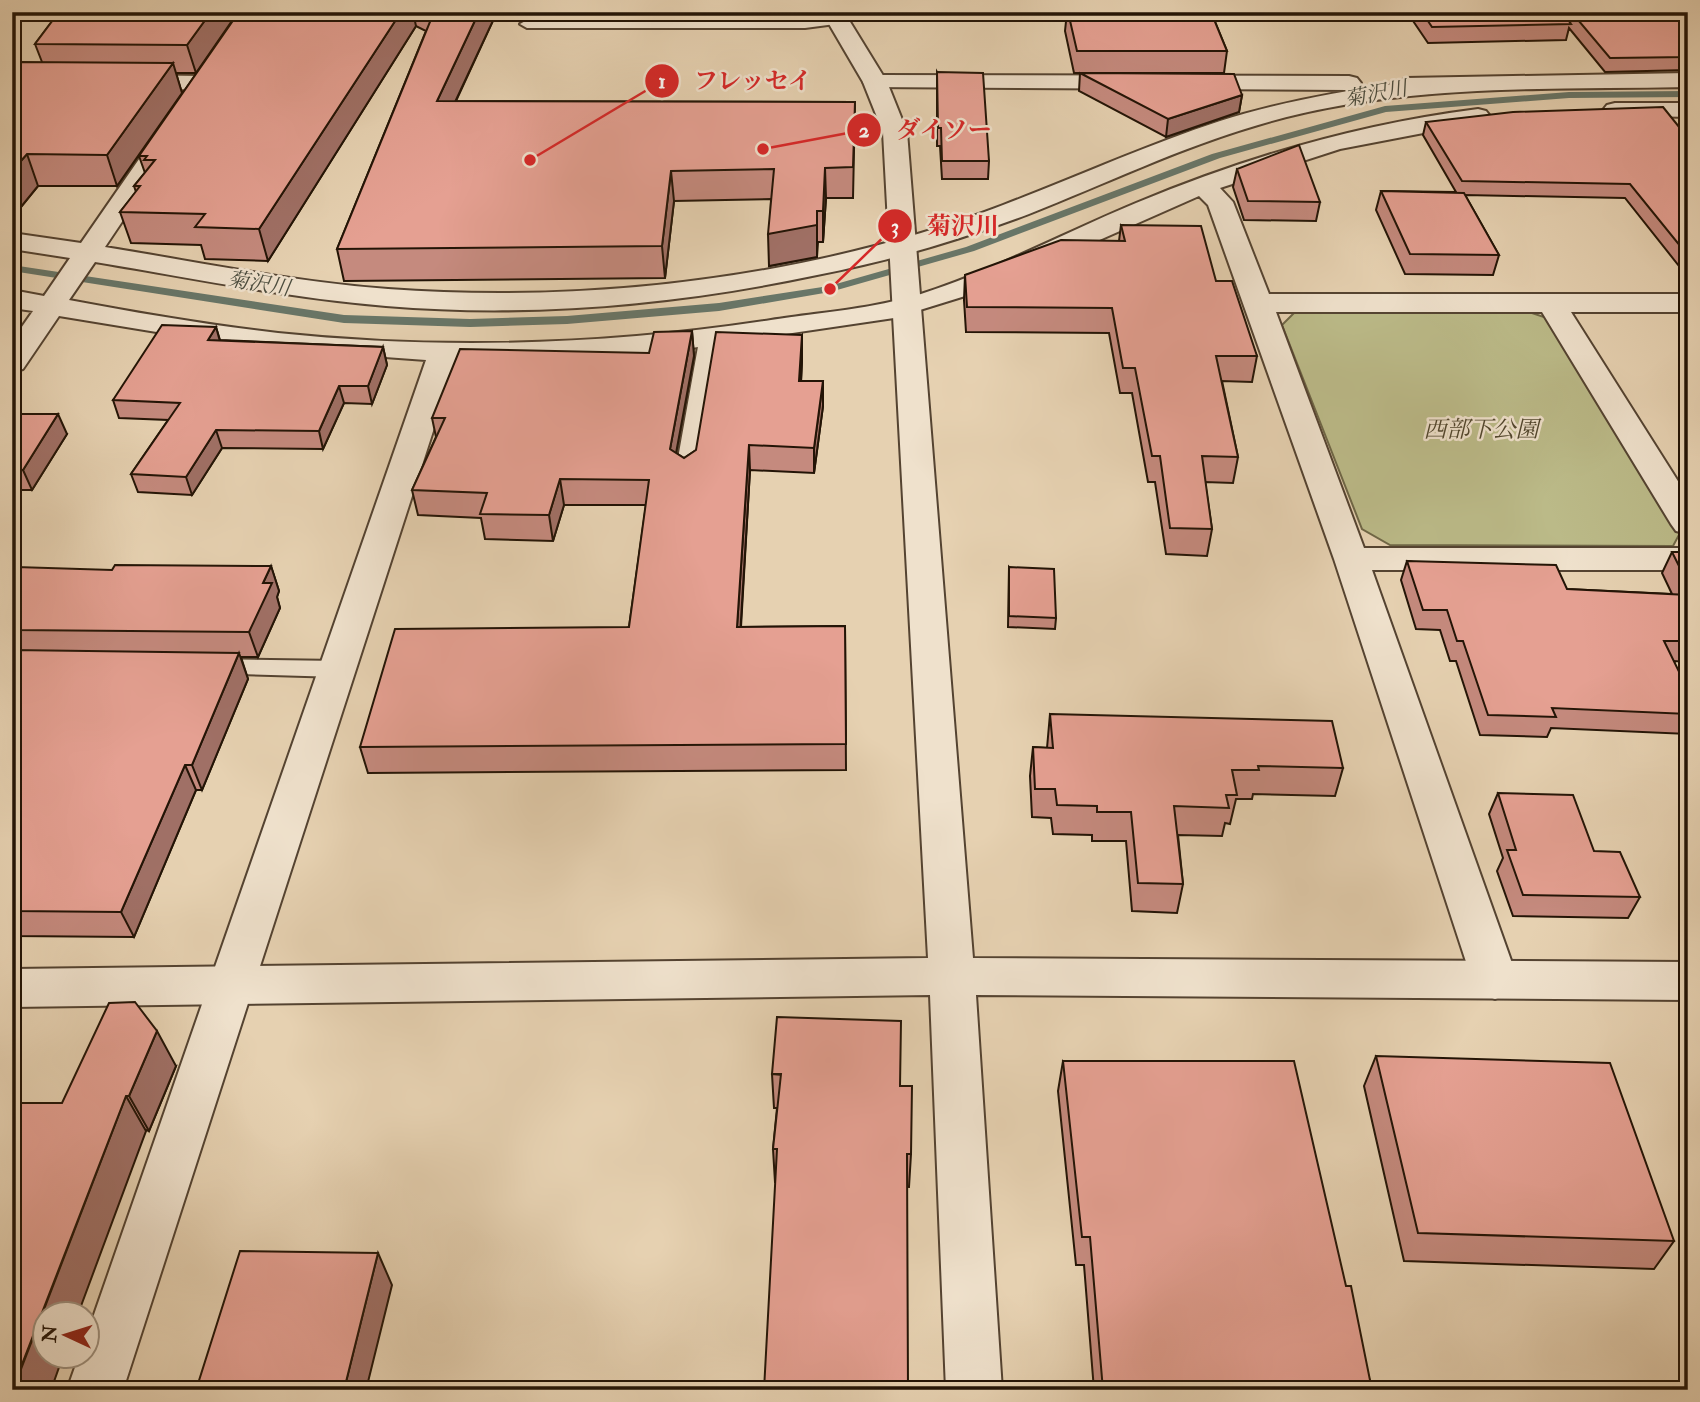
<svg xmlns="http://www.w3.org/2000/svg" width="1700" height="1402" viewBox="0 0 1700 1402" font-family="'IM FELL Double Pica','Noto Serif JP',serif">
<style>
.green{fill:#bbba88;stroke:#6f6747;stroke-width:2}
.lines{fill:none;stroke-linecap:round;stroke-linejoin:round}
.stream{fill:#687668;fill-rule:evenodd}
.service-casing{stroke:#544331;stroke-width:4}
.minor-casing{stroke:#544331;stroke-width:4}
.tertiary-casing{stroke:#544331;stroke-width:4}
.service{fill:#efe1cc;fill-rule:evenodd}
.minor{fill:#efe1cc;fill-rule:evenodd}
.tertiary{fill:#efe1cc;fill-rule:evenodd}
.wall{fill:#c58a7e;stroke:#231406;stroke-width:2}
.shaded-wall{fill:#a07066;stroke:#231406;stroke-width:2}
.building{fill:#e5a092;stroke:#231406;stroke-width:2}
.labels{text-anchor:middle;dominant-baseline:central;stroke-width:5;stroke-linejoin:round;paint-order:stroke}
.far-water-label{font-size:21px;font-style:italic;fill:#4b4d3f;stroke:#efe1cc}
.park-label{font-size:23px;font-style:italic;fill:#51462d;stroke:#efe1cc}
.leader{fill:none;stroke:#d62828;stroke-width:2.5}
.callout-dot{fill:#d62828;stroke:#efe1cc;stroke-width:2.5}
.mark-label{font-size:21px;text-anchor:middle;font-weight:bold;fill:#fff}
.callout-label{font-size:24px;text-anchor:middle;font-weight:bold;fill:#d62828;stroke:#efe1cc;stroke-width:5;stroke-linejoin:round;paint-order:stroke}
</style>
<rect width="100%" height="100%" fill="#e6d1b1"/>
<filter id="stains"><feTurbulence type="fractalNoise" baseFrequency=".00286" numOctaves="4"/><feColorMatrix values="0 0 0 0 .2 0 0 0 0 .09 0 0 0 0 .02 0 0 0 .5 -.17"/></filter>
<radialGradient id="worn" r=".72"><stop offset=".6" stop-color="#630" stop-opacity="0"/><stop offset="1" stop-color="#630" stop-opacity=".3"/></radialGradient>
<path class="green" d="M1294,313H1532L1550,319L1680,533L1673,546L1390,545L1362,529L1282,325Z"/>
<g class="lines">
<path class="stream" d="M1688,91V97L1569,98L1386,112L1220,158L974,251L830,292L719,311L567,324L470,327L344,323L12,271V265L344,315L470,319L567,316L719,303L829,286L966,247L1212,154L1385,106L1569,92Z"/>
<g class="service-casing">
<path id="service" d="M838,16L843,17V23L805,28H527L520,24L527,20H805Z
M708,335L717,341L695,475L685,481L675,475L699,341Z
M210,659L339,661L347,663L351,669L347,675L339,677L202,673L198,667L202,661Z"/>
</g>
<g class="minor-casing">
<path id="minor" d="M1688,73V87C1544,90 1397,83 1258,125C1179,148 1105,184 1029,214C960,240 889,261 817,275C676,305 530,318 386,306C288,298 192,278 95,262L69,300C138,313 208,325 278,333C441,350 608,345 771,320C821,312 873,309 921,294C995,270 1064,233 1136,203C1246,157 1359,124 1478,109L1486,111L1490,116L1486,121L1340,149L1220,188L1233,202L1269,294H1688V312H1571L1688,497V534L1676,531L1671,524L1542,312H1276L1364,548H1688V570H1372L1518,980L1511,993L1495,999L1479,993L1472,980L1334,559L1208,205L1199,196L991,288L894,318L678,350L546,359L456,360L123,1390H67L79,1356H88V1332L426,360L248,347L59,316L23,369L12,372V341L33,311L12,308V290L44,296L70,258L12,249V233L81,243L164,123H182L185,128L105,247C199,262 293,282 388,289C565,302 751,284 921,233C1023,203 1119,154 1220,121C1277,103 1336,92 1395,84L1406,78Z
M128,75L203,76L211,78L215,83L211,88L203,90L120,87L116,82L120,77Z
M875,75L1349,76L1357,78L1361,83L1357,88L1349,90L867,87L863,82L867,77Z
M1615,103H1688V117L1607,115L1603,110L1607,105Z"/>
</g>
<g class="tertiary-casing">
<path id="tertiary" d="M822,12H844L887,82L907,132L973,958L1688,962V1000L976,995L1002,1390H946L930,995L12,1007V969L928,958L883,132L863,82Z"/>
</g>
<use href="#service" class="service"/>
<use href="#minor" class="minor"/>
<use href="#tertiary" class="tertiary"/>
</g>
<path class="wall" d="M59,12H238L196,73H176L182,93L117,186H38L12,218L42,62L35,44Z
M239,12H497L456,101L855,102L853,198H826L823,242H818L817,257L769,266L771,199L674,201L665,278L344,281L337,249L426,31L416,26L268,261L205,259L201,245L131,243L120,212L136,192L134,186L145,173L139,156Z
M1067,12H1211L1227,51L1224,73H1074L1065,31Z
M1407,12H1562L1570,23L1573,14L1688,16V70L1605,72L1569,28L1566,40L1428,43Z
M937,72L989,161L988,179H942L940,146H937Z
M1080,73L1242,95L1239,112L1166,137L1079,91Z
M1426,122L1688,138V266H1679L1625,198L1465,195L1499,255L1493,275L1405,274L1376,210L1381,191L1456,192L1423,135Z
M1237,169L1320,202L1316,221L1244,220L1233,187Z
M1121,225L1216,281L1257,356L1252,382L1222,381L1238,457L1233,483L1205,482L1212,529L1207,556L1166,554L1155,482H1148L1132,393H1120L1109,333L966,332L964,300L965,275L1119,241Z
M216,327L220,340L383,347L387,365L372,404L344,403L323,449L222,448L192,495L138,492L131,474L168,420L119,418L113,400Z
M692,331L694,356L676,453L684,458L696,450L802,335V360L801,381L823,406L814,473L750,470L741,627L845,626L846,770L368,773L360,747L629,627L646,505H564L553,541L485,539L481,518L418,515L412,490L436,437L432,418L649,353Z
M12,414L67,434L32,490H12Z
M1672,552H1688V662L1674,661L1688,714V734L1551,728L1547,737L1480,735L1456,661H1450L1440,630L1416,629L1401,580L1407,561L1567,589L1672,594L1662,573Z
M271,566L279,591L277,597L280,608L258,657H241L248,679L202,790H196L134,937L12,936V570H112Z
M1009,567L1056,618L1055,629L1008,627Z
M1050,714L1343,768L1335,796L1253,794L1252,799H1236L1230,824L1225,823L1222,836L1178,835L1183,884L1177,913L1132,911L1126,841H1092V835L1053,834L1051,818L1032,817L1030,776L1033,747L1047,748Z
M1498,793L1594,851L1640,897L1628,918L1513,916L1497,871L1503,858L1489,814Z
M1376,1056L1674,1241L1654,1269L1404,1261L1364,1086Z
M1063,1061L1346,1286L1372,1390H1094L1084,1265H1076L1058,1091Z
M176,1066L149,1131L62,1103Z
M772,1074L900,1086L911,1154L909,1187L775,1182L773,1149L777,1108H774Z"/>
<path class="shaded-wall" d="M211,12H238L196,73L187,45Z
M401,12H413L416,26L268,261L259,229Z
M479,12H497L442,130L437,101Z
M173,63L182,93L117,186L107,155Z
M1242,95L1239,112L1166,137L1168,119Z
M27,154L38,186L12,218V171Z
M825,168L826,198L823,242V211Z
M671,171L674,201L665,278L662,246Z
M817,211V257L769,266L768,234Z
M216,327L221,345L208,340Z
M692,331L694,356L672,475L670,449Z
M802,335V360L800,405L799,381Z
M383,347L387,365L372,404L368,386Z
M823,381V406L814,473V448Z
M339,386L344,403L323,449L319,431Z
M58,414L67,434L32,490L23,470Z
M216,430L222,448L192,495L186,477Z
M749,445L750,470L739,653L737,627Z
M560,479L564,505L553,541L549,515Z
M271,566L279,591L277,597L280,608L258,657L249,632L263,583Z
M239,653L248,679L202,790L192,765Z
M185,765L196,790L134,937L121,912Z
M157,1031L176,1066L149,1131L129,1096Z
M126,1096L146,1131L78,1314H46V1356H63L51,1390H13Z
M378,1253L392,1285L366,1390H344Z"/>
<path class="building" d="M59,12H211L187,45L35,44Z
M239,12H401L259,229L195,227L205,214L120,212L140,186H134L155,160H144L147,156H139Z
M434,12H479L437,101L855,102L853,167L825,168L823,211H817V225L768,234L774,169L671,171L662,246L337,249Z
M1068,12H1211L1227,51H1077Z
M1422,12H1562L1571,24L1432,27Z
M1573,14L1688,16V57L1610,58Z
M20,62L173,63L107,155L27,154L12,171V73Z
M937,72L983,73L989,161H942L941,128H938Z
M1080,73L1234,74L1242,95L1168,119Z
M1663,107L1688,138V252H1685L1630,184L1462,181L1426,122L1513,112Z
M1299,145L1320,202L1248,201L1237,169Z
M1381,191L1464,193L1499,255L1410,254Z
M1121,225L1201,226L1216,281H1232L1257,356H1216L1238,457L1202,456L1212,529L1170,528L1160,456H1152L1135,368H1123L1112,308L967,307L965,275L1061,240L1125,241Z
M162,325L216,327L208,340L383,347L368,386H339L319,431L216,430L186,477L131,474L180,403L113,400Z
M692,331L670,449L684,458L696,450L716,332L802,335L799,381H823L814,448L749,445L737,627L845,626L846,744L360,747L395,629L629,627L649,480L560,479L549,515L480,514L487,493L412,490L445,418H432L460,349L649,353L654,332Z
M12,414H58L23,470H12Z
M1672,552H1688V584Z
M1407,561L1556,565L1567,589L1688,595V641H1664L1688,690V714L1552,708L1556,717L1488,715L1463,641H1457L1447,610H1423Z
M115,565L271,566L263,583H272L249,632L12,630V570L16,567L112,570Z
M1009,567L1054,569L1056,618L1009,616Z
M12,650L239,653L192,765H185L121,912L12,911Z
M1050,714L1332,721L1343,768L1258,766L1259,770H1232L1237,795H1226L1229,808L1174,806L1183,884L1138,883L1131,812H1097V806L1057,805L1055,789H1035L1033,747L1053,748Z
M1498,793L1573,795L1594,851L1620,852L1640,897L1523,895L1507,850H1516Z
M135,1002L157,1031L129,1096H126L12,1390V1103H62L109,1003Z
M777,1017L901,1021L900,1086H912L911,1154H907L908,1390H764L777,1149H773L781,1074H772Z
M1376,1056L1610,1063L1674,1241L1418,1233Z
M1063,1061H1294L1346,1286H1351L1372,1390H1103L1090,1237H1082Z
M240,1251L378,1253L344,1390H196Z"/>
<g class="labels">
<g class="far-water-label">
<text transform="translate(1376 94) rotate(-11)">菊沢川</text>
<text transform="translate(259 284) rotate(9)">菊沢川</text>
</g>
<g class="park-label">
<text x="1481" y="429">西部下公園</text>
</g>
</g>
<path class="leader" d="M530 160L662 81M763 149L864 130M830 289L895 226"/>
<g class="callout-dot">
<circle cx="530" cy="160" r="7"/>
<circle cx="763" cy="149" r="7"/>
<circle cx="830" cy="289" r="7"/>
<circle cx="662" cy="81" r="18"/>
<circle cx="864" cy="130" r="18"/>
<circle cx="895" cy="226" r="18"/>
</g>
<g class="mark-label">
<text x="662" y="88">1</text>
<text x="864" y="137">2</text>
<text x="895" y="233">3</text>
</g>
<g class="callout-label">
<text x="753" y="89">フレッセイ</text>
<text x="944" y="138">ダイソー</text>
<text x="963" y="234">菊沢川</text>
</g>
<rect width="1700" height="1402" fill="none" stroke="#e6d1b1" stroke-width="42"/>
<rect x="14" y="14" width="1672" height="1374" fill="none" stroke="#231406" stroke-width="3.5"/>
<rect x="21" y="21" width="1658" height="1360" fill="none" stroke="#231406" stroke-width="2"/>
<g transform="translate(66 1335) rotate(274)"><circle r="33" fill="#efe1cc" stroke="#9d8f7d" stroke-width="2"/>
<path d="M0-5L12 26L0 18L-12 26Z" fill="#8f2418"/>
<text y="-10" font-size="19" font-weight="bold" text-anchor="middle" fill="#231406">N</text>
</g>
<rect width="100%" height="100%" filter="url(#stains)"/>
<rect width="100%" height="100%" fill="url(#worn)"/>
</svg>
